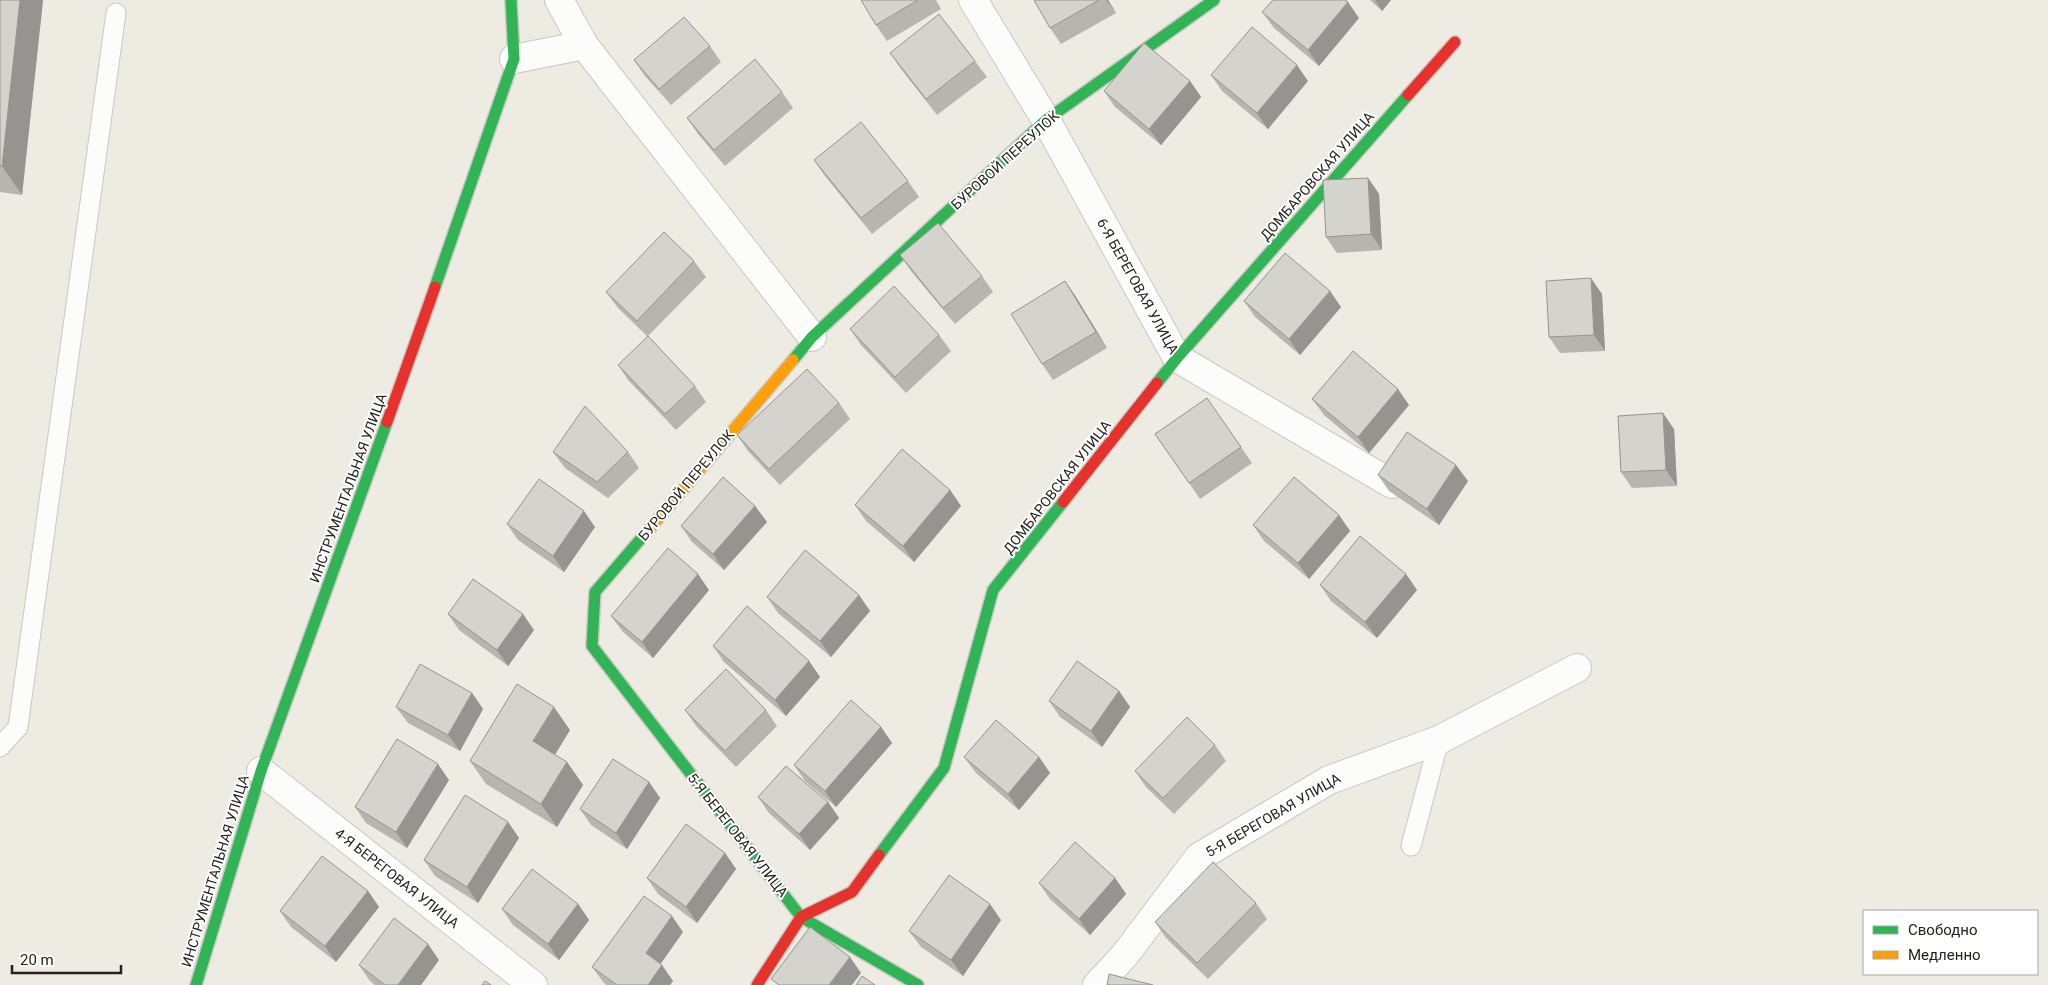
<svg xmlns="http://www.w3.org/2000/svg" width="2048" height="985" viewBox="0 0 2048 985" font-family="Roboto,sans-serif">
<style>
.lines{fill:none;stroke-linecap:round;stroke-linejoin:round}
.lane-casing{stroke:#cac8c2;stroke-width:21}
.street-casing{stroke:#cac8c2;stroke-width:30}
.fast-casing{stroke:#cac8c2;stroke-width:14}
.slow-casing{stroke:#cac8c2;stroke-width:14}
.jam-casing{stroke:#cac8c2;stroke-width:14}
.lane{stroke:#fcfcfb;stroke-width:19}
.street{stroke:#fcfcfb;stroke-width:28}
.fast{stroke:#30b455;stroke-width:11}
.slow{stroke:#ff9f0a;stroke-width:11}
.jam{stroke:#e5322d;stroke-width:11}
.wall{fill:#b7b5b0}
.shaded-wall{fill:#959490}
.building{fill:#d5d3cd;stroke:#959490}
.labels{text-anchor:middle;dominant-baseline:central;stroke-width:4;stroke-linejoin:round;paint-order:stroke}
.street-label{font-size:14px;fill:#23221c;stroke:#fff}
</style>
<rect width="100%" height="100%" fill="#edebe2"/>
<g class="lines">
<g class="lane-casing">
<path id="lane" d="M0,747L18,727L116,13
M1411,846L1439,740"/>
</g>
<g class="street-casing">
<path id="street" d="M559,0L584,45L812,337
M973,0L1046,120L1177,358L1392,484
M514,59L584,45
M261,771L533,985
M1097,985L1124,956L1199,857L1329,780L1439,740L1577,668"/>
</g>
<g class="fast-casing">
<path id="fast" d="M435,287L514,59L511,0
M793,360L812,337L1046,120L1214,0
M1157,383L1177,358L1408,95
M651,527L595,592L592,646L801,917L918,985
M879,855L944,768L993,590L1063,502
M196,985L261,771L387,422"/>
</g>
<g class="slow-casing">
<path id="slow" d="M651,527L793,360"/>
</g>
<g class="jam-casing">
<path id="jam" d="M1408,95L1455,42
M387,422L435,287
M1063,502L1157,383
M757,985L801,917L852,892L879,855"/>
</g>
<use href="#lane" class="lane"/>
<use href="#street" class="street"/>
<use href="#fast" class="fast"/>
<use href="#slow" class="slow"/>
<use href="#jam" class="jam"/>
</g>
<path class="wall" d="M0,0H43L22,195L0,192Z
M861,0H936L941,9L887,41L876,25Z
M1034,0H1108L1116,13L1061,44L1050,28Z
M1370,0H1391L1382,11Z
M1262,12L1359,18L1319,66L1274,28Z
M710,46L721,62L671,105L645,76L634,60Z
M890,53L975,61L987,77L937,115L901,69Z
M1211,75L1308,81L1268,129L1222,91Z
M1190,81L1201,97L1161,145L1115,107L1104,91Z
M782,92L793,108L725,166L698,134L687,118Z
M814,160L908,181L919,197L872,234L825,176Z
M1368,178L1379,194L1382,250L1337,253L1326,237Z
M900,255L982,276L993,292L955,324L911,271Z
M694,261L706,277L648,336L695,386L706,402L676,430L629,381L618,365L648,337L618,308L606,292Z
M1065,281L1076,297L1107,348L1053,380L1042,364Z
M1602,294L1605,351L1560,353L1549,337Z
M1244,301L1341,307L1300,355L1255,317Z
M850,329L939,335L951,351L906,393L861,345Z
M1207,398L1252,463L1200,499L1155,434Z
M1312,399L1409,405L1369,453L1324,415Z
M839,403L850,419L780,485L748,451L737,435Z
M1674,429L1677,486L1632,488L1621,472Z
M553,452H628L639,468L608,498L565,468Z
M1378,475L1468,481L1439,525L1389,491Z
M950,490L961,506L914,562L866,521L855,505Z
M755,506L767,522L724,570L692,542L681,526Z
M1339,515L1350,531L1309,579L1264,541L1253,525Z
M507,524L595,527L564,572L518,540Z
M1320,585L1417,590L1377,638L1331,601Z
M709,590L653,658L623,632L611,616Z
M859,595L870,611L831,657L778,613L767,597Z
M448,614L534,630L508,666L459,630Z
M713,646L809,661L820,677L786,716L724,662Z
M1119,691L1130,707L1102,747L1060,717L1049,701Z
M472,693L483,709L460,751L408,723L396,707Z
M685,710H766L777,726L736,767L696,726Z
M881,727L892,743L836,807L805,781L794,765Z
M570,730L555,755L567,762L583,785L557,827L486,784L470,761Z
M1215,745L1226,761L1174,814L1146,787L1135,771Z
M964,757H1039L1050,773L1019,810L976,773Z
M449,780L407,848L366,823L355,807Z
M649,782L660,798L627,849L591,825L580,809Z
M758,797L828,802L839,818L810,850L769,813Z
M508,822L519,838L478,903L435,876L424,860Z
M725,853L736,869L697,923L658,894L647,878Z
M1115,878L1126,894L1090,935L1050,899L1039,883Z
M368,891L379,907L336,962L291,927L280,911Z
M1256,903L1267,919L1208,979L1166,938L1155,922Z
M578,904L589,920L559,960L513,925L502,909Z
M1001,920L963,976L921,947L909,931Z
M683,932L660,964L673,981L670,985H606L604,983L592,967Z
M439,960L421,985H375L370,981L359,965Z"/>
<path class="shaded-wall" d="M20,0H43L22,195L2,166Z
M1106,0H1108L1116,13Z
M1375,0H1391L1382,11Z
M1348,2L1359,18L1319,66L1308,50Z
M1297,65L1308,81L1268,129L1257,113Z
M1190,81L1201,97L1161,145L1149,129Z
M1368,178L1379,194L1382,250L1371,234Z
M1591,278L1602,294L1605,351L1594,335Z
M1065,281L1076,297L1107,348L1096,332Z
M1330,291L1341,307L1300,355L1289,339Z
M1398,389L1409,405L1369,453L1358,437Z
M1663,413L1674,429L1677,486L1666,470Z
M1456,465L1468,481L1439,525L1427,509Z
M950,490L961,506L914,562L903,546Z
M755,506L767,522L724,570L713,554Z
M584,511L595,527L564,572L553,556Z
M1339,515L1350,531L1309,579L1298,563Z
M698,574L709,590L653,658L642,642Z
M1406,574L1417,590L1377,638L1365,622Z
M859,595L870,611L831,657L820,641Z
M523,614L534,630L508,666L497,650Z
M809,661L820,677L786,716L775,700Z
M1119,691L1130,707L1102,747L1091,731Z
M472,693L483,709L460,751L448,735Z
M554,707L570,730L549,764L533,741Z
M881,727L892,743L836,807L825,791Z
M1039,757L1050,773L1019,810L1008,794Z
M567,762L583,785L557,827L541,804Z
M438,764L449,780L407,848L396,832Z
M649,782L660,798L627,849L616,833Z
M828,802L839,818L810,850L799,834Z
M508,822L519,838L478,903L467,887Z
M725,853L736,869L697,923L686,907Z
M1115,878L1126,894L1090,935L1079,919Z
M368,891L379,907L336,962L325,946Z
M578,904L589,920L559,960L548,944Z
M990,904L1001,920L963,976L951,960Z
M672,916L683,932L657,969L646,953Z
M428,944L439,960L421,985H398Z
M850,957L861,973L852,985H829Z
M662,965L673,981L670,985H648Z"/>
<path class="building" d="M0,0H20L2,166H0Z
M861,0H918L876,25Z
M1034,0H1099L1050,28Z
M1273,0H1345L1348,2L1308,50L1262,12Z
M939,14L975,61L926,99L890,53Z
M684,17L710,46L659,89L634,60Z
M1252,27L1297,65L1257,113L1211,75Z
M1144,43L1190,81L1149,129L1104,91Z
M755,59L782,92L714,150L687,118Z
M861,122L908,181L861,218L814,160Z
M1368,178L1371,234L1326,237L1323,180Z
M938,223L982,276L943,308L900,255Z
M664,232L694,261L637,321L606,292Z
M1285,253L1330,291L1289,339L1244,301Z
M1591,278L1594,335L1549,337L1546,281Z
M1065,281L1096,332L1042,364L1011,314Z
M894,286L939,335L895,377L850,329Z
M648,336L695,386L665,414L618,365Z
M1353,351L1398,389L1358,437L1312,399Z
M807,369L839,403L769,469L737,435Z
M1207,398L1241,447L1189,483L1155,434Z
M585,406L628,452L597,482L553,452Z
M1663,413L1666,470L1621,472L1618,416Z
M1407,432L1456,465L1427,509L1378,475Z
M902,449L950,490L903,546L855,505Z
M723,477L755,506L713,554L681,526Z
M1294,477L1339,515L1298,563L1253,525Z
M539,479L584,511L553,556L507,524Z
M1360,536L1406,574L1365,622L1320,585Z
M668,548L698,574L642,642L611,616Z
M805,550L859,595L820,641L767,597Z
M473,579L523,614L497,650L448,614Z
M747,606L809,661L775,700L713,646Z
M1077,661L1119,691L1091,731L1049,701Z
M420,664L472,693L448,735L396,707Z
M726,669L766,710L725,751L685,710Z
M517,684L554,707L533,741L567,762L541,804L470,761Z
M851,700L881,727L825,791L794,765Z
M1187,717L1215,745L1163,798L1135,771Z
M996,720L1039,757L1008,794L964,757Z
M397,739L438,764L396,832L355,807Z
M613,759L649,782L616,833L580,809Z
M786,766L828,802L799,834L758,797Z
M465,795L508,822L467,887L424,860Z
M686,824L725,853L686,907L647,878Z
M1075,842L1115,878L1079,919L1039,883Z
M322,856L368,891L325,946L280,911Z
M1213,862L1256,903L1197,963L1155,922Z
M532,869L578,904L548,944L502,909Z
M949,875L990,904L951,960L909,931Z
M644,896L672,916L646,953L662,965L648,985H617L592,967Z
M394,918L428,944L398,985H385L359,965Z
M810,927L850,957L829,985H779L771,979Z
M1109,974L1153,985H1107Z
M862,976L875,985H856Z
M485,981L491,985H482Z"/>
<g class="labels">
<g class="street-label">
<text transform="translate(1005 160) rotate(-42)">БУРОВОЙ ПЕРЕУЛОК</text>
<text transform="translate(1317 176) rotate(-49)">ДОМБАРОВСКАЯ УЛИЦА</text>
<text transform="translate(1138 286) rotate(61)">6-Я БЕРЕГОВАЯ УЛИЦА</text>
<text transform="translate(686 485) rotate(-50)">БУРОВОЙ ПЕРЕУЛОК</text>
<text transform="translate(1057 487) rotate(-52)">ДОМБАРОВСКАЯ УЛИЦА</text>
<text transform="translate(348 488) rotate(-70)">ИНСТРУМЕНТАЛЬНАЯ УЛИЦА</text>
<text transform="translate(1273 815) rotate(-30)">5-Я БЕРЕГОВАЯ УЛИЦА</text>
<text transform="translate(738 835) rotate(52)">5-Я БЕРЕГОВАЯ УЛИЦА</text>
<text transform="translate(215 871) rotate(-73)">ИНСТРУМЕНТАЛЬНАЯ УЛИЦА</text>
<text transform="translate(397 878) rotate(38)">4-Я БЕРЕГОВАЯ УЛИЦА</text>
</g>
</g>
<rect x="1863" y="910" width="175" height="65" fill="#ffffff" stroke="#a7a7a4"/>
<rect x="1873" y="926" width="25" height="8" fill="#30b455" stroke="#a7a7a4"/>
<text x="1908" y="935" font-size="15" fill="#23221c">Свободно</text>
<rect x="1873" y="951" width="25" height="8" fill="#ff9f0a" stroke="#a7a7a4"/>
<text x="1908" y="960" font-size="15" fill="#23221c">Медленно</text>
<path d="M12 965v8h109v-8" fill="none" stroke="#23221c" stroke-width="2.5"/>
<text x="20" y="965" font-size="15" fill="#23221c" stroke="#ffffff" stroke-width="4" paint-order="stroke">20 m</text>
</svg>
